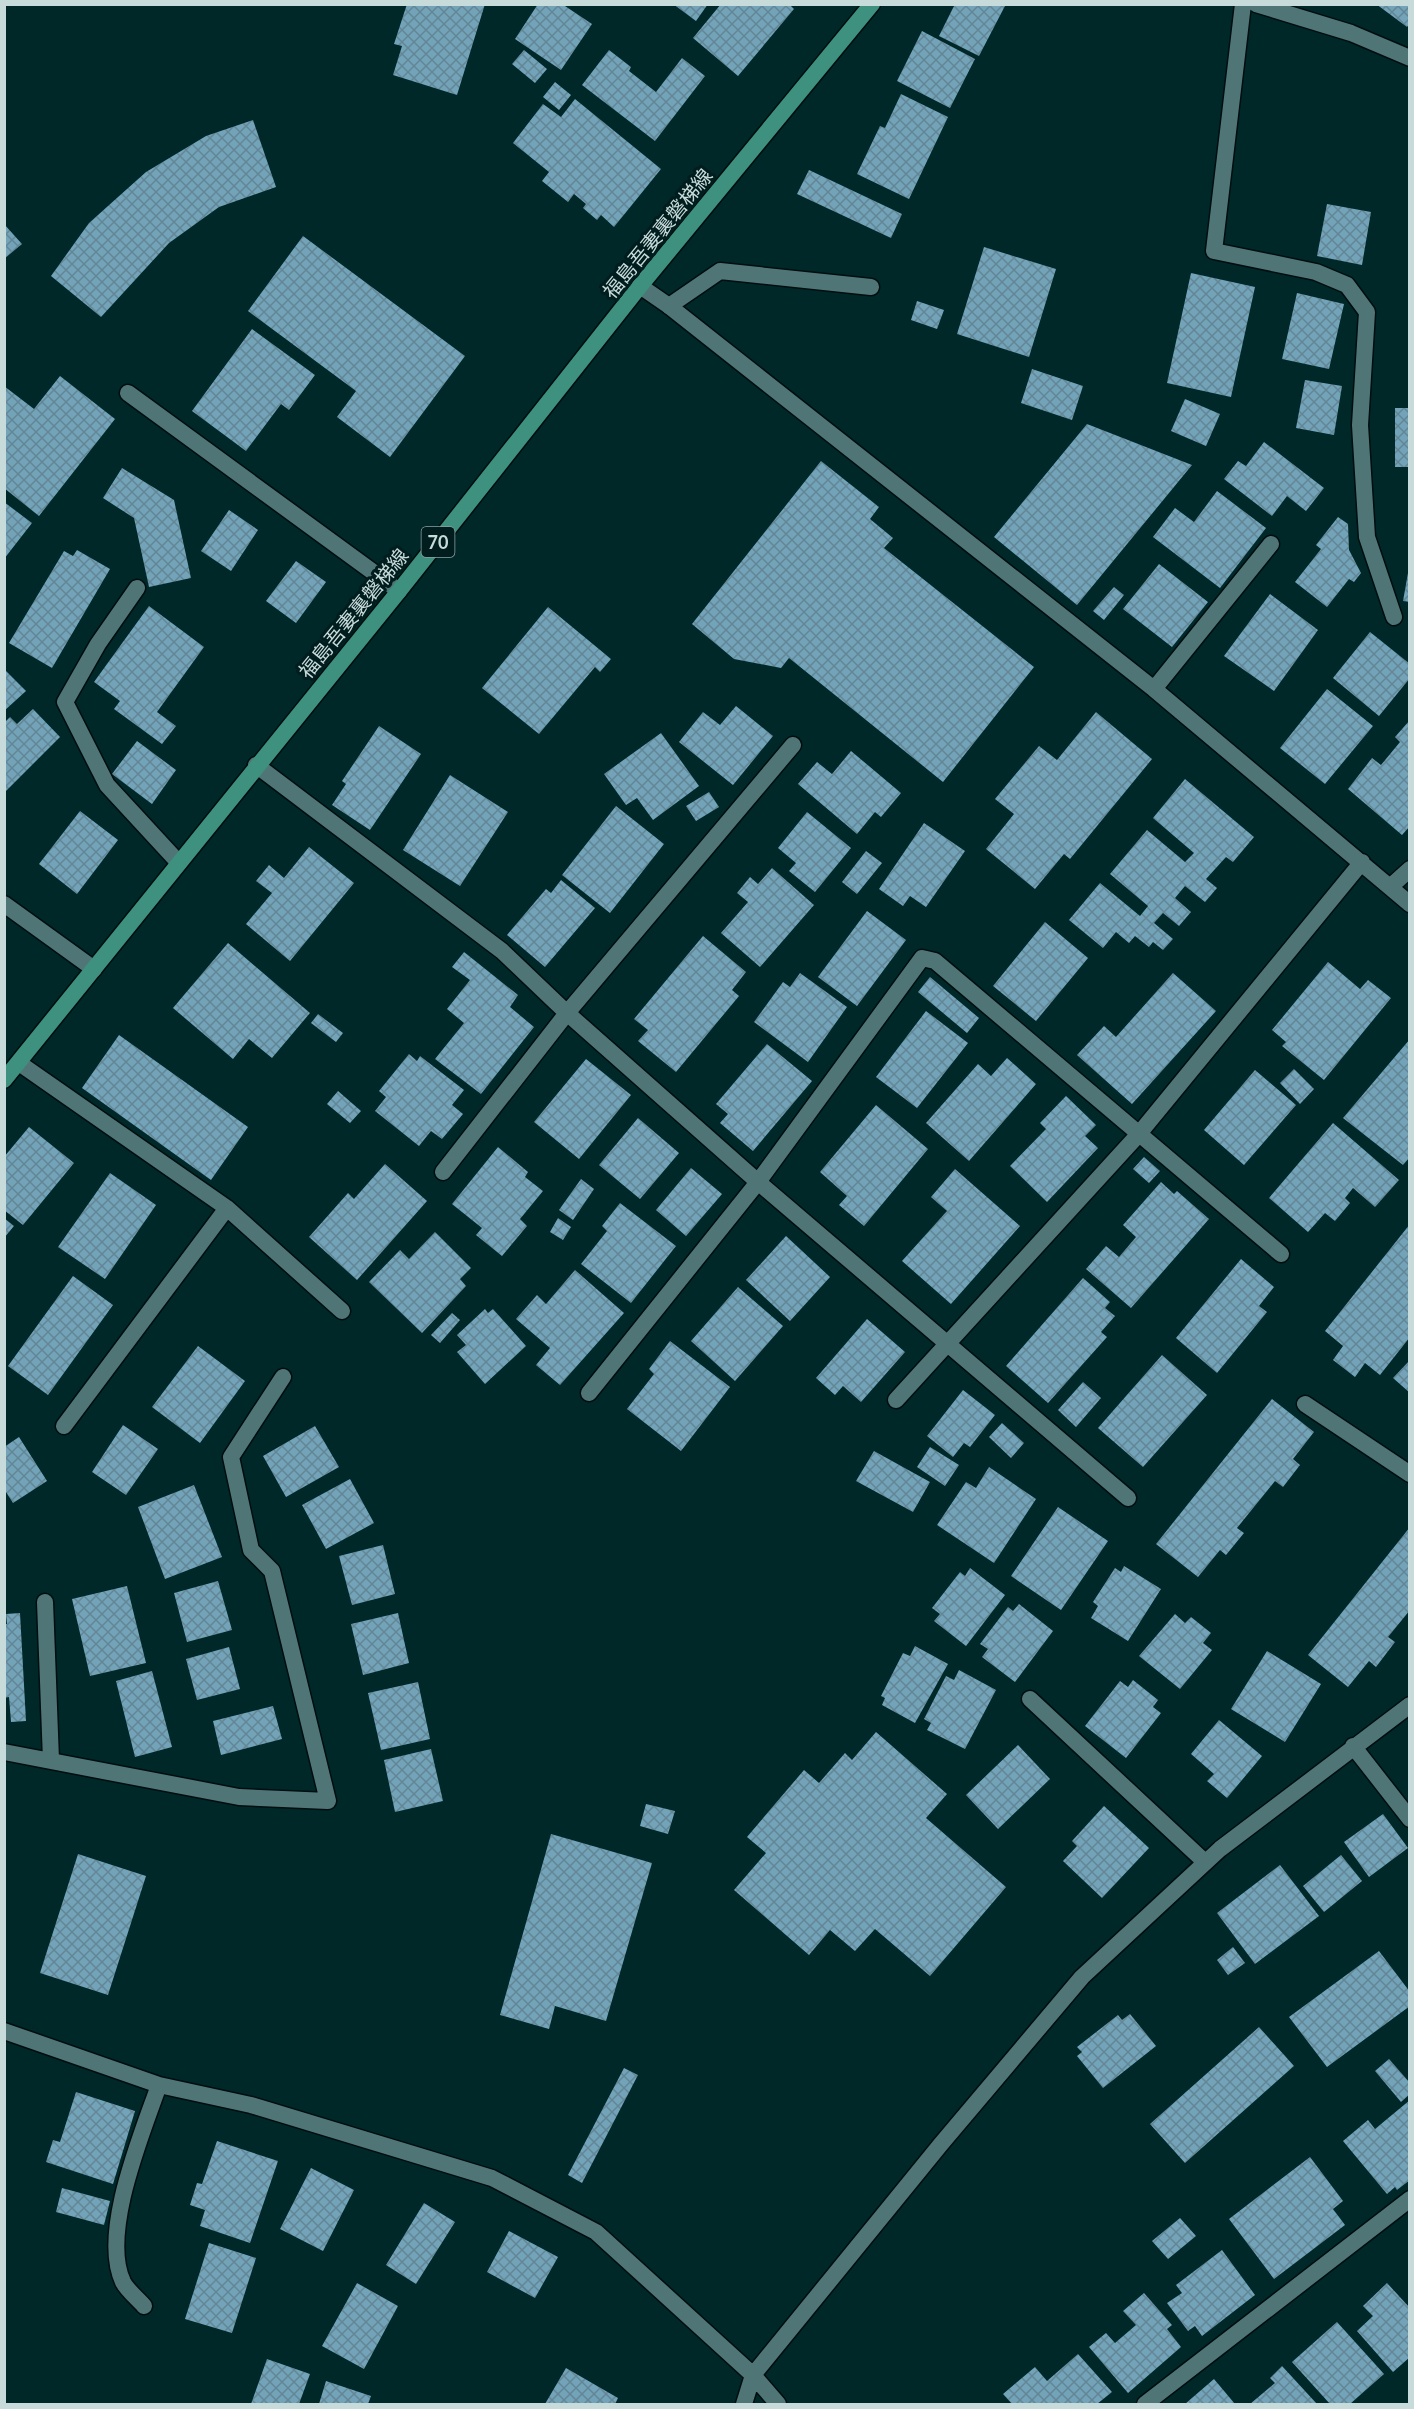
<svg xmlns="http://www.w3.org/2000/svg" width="1414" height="2409" viewBox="0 0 1414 2409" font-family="Lato,'Noto Sans JP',sans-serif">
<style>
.building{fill:url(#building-cross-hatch)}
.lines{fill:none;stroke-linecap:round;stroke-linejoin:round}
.service-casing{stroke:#000e0f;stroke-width:19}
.minor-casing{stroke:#000e0f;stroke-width:19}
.primary-casing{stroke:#000e0f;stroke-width:19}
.service{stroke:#507577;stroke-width:16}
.minor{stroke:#507577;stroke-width:16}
.primary{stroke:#3d917e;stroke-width:16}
.labels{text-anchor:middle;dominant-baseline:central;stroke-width:6;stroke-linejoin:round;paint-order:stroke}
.shield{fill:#011d1e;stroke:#8ca2a2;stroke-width:1.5}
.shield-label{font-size:18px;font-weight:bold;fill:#c7dbdb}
.street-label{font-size:20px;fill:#c7dbdb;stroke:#011d1e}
</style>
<defs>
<pattern id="building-cross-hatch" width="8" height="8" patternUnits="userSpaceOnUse" patternTransform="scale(1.5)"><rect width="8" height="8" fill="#73a3b9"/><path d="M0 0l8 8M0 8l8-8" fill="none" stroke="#628695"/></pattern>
</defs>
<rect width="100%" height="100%" fill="#002829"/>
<path class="building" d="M407,4H485L457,95L393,75L402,46L394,44Z
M538,4H562L592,24L561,70L515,39Z
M673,4H708L696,21Z
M721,4H789L794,9L738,76L693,38Z
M955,4H1006L979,56L939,36Z
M1376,4H1410V23L1407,27Z
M922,31L975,59L950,108L897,81Z
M524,50L547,69L535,83L512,64Z
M609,50L631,67L629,71L656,92L682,58L705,76L655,141L582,85Z
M555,82L571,95L559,110L543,97Z
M901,94L948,117L909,199L857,174L880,126L885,128Z
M575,99L661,169L614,227L601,215L597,220L583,208L586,204L574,194L568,202L542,181L549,172L513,143L543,104L561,117Z
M253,120L276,187L219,207L169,243L101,317L51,276L89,223L146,172L206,136Z
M809,170L902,214L891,238L797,194Z
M1327,204L1371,212L1362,265L1317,256Z
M4,224L22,244L4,259Z
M303,236L465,356L390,457L337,417L356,391L248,311Z
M984,247L1056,269L1029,357L957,334Z
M1191,273L1255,287L1231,397L1167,383Z
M1297,293L1344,304L1329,369L1282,359Z
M917,301L944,310L937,329L911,320Z
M252,329L315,375L289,410L281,404L246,451L192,411Z
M1032,369L1083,386L1072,420L1021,403Z
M60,376L115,419L39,516L4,488V386L34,409Z
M1305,380L1342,386L1334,435L1296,428Z
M1185,399L1220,414L1206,446L1171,431Z
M1395,408H1410V467H1395Z
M1087,424L1192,465L1077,605L994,537Z
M1264,442L1324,488L1306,511L1287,496L1272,516L1224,479L1238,461L1246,466Z
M821,461L879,507L870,519L893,538L884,548L1034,667L943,782L789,658L781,668L734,659L692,624Z
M122,468L174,500L191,578L149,587L134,518L103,498Z
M1217,491L1266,528L1220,588L1153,537L1175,508L1194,522Z
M4,502L32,523L4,559Z
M229,510L258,530L231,571L201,551Z
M1338,517L1348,524L1349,550L1361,573L1354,582L1349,579L1327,607L1295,582L1321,549L1316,545Z
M77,550L110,569L52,668L9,643L64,551L73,556Z
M296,561L326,582L296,623L266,601Z
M1159,564L1208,602L1172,647L1123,609Z
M1408,573H1410V602L1403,601Z
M1114,587L1124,595L1104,620L1093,611Z
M1270,594L1318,630L1274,691L1224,656Z
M149,606L204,647L157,712L176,726L162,744L114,709L120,701L94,682Z
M548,607L611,659L600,672L595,667L539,734L482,688Z
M1370,632L1410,664V678L1379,716L1333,678Z
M4,669L26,691L4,711Z
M1327,689L1373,726L1325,784L1280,748Z
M736,706L773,736L733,785L679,742L703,712L720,725Z
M33,709L60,737L4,793V723L10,717L17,724Z
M1096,712L1152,759L1070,859L1064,854L1035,889L986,849L1014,814L995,799L1039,746L1057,760Z
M1410,720V826L1402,835L1348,789L1372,758L1381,765L1400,742L1395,737Z
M379,726L421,754L370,830L332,805L346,784L342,781Z
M661,733L699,786L653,820L637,798L626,805L604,774Z
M137,741L176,770L152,804L112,774Z
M851,751L901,793L881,817L875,812L857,834L798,784L817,762L832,774Z
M450,775L508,812L460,886L403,850Z
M1185,779L1254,837L1233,862L1226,857L1206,879L1217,888L1205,902L1185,886L1175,898L1191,912L1179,926L1163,913L1154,923L1173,939L1163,950L1153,942L1149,947L1135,936L1129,943L1116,932L1103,948L1069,920L1100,883L1140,916L1148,906L1110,874L1147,830L1185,862L1194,853L1153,818Z
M709,792L719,807L696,821L686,806Z
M616,806L664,844L610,913L562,875Z
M80,811L118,840L77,894L39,864Z
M807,812L851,848L815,892L789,871L796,863L778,848Z
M924,823L965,851L926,907L910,896L903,906L879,889Z
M309,847L354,883L290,961L246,924L272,893L256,881L269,865L284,878Z
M866,851L882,863L857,894L842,882Z
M772,868L814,905L760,967L721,933L748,902L737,893L750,877L758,884Z
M561,880L595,908L545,967L507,935L546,889L551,893Z
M867,911L906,940L857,1006L818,977Z
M1045,922L1088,958L1036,1021L993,986Z
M703,936L746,972L732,990L739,996L676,1072L638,1041L648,1030L634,1019Z
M228,943L310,1013L272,1058L249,1039L233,1059L173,1008Z
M464,952L518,995L510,1007L534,1027L481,1094L435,1059L464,1023L447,1009L470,980L452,967Z
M1328,962L1360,989L1368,980L1391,998L1324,1080L1282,1046L1286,1042L1272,1030Z
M800,973L847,1007L808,1062L754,1022L783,982L790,987Z
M1173,973L1216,1011L1132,1104L1077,1055L1104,1026L1116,1037Z
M930,977L979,1018L967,1033L918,992Z
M926,1011L968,1043L917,1108L876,1077Z
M318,1014L343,1033L336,1042L311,1023Z
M119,1035L248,1127L211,1180L82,1088Z
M1410,1039V1157L1403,1165L1343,1118Z
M767,1044L812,1081L753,1151L720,1123L728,1114L716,1104Z
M409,1054L417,1061L420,1056L464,1090L452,1105L463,1114L442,1139L431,1131L419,1146L375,1111L386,1097L379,1091Z
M1007,1058L1036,1084L969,1161L926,1123L978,1064L991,1076Z
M586,1059L631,1095L579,1159L534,1122Z
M1294,1069L1314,1089L1300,1104L1280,1083Z
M1255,1070L1296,1105L1244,1165L1204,1130Z
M338,1091L361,1111L350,1123L327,1104Z
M1066,1096L1096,1125L1085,1136L1098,1148L1047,1202L1010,1166L1046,1129L1040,1123Z
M876,1105L928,1149L864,1226L839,1205L847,1196L820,1172Z
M638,1118L679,1153L640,1199L599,1165Z
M1333,1123L1399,1180L1375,1207L1353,1188L1345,1198L1350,1203L1335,1221L1325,1213L1308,1232L1269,1198Z
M29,1127L74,1163L23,1225L4,1210V1157Z
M498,1147L528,1172L525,1177L543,1191L520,1219L527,1226L502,1256L476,1235L482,1228L452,1204Z
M1144,1157L1160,1171L1149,1183L1133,1169Z
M385,1164L427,1201L357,1280L309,1237L348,1193L354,1199Z
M691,1168L722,1194L686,1236L656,1210Z
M955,1169L1020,1226L951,1304L902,1261L947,1211L931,1197Z
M110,1173L156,1205L105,1279L58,1247Z
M581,1179L594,1189L573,1220L559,1210Z
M1161,1182L1174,1194L1177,1191L1209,1219L1131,1308L1086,1269L1106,1246L1119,1257L1136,1237L1123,1225Z
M620,1203L676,1246L631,1303L581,1264L607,1231L602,1226Z
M4,1218L14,1226L4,1238Z
M558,1218L571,1227L563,1240L550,1232Z
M1410,1224V1337L1380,1375L1365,1363L1355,1377L1333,1360L1343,1346L1325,1331Z
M435,1232L471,1268L460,1279L466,1286L422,1333L369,1282L400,1250L409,1259Z
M786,1236L830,1277L790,1321L746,1280Z
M1241,1259L1274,1287L1259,1306L1267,1312L1217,1373L1176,1338Z
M575,1270L624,1313L560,1385L536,1365L550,1348L516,1319L537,1295L546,1304Z
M73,1276L113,1305L48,1395L8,1366Z
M1083,1278L1110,1302L1105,1308L1115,1316L1101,1332L1107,1337L1048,1403L1006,1366Z
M738,1287L783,1326L735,1381L691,1341Z
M485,1309L488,1313L493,1309L526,1346L485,1384L457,1352L466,1345L457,1335Z
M452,1313L460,1320L440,1343L431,1335Z
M867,1319L905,1352L861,1402L843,1386L835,1395L816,1378Z
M670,1341L730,1387L681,1451L627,1409L654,1374L649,1369Z
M198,1346L245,1381L200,1443L152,1407Z
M1162,1355L1207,1395L1143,1467L1098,1428Z
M1410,1360V1393L1393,1378Z
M1083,1382L1101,1398L1076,1427L1058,1410Z
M963,1390L995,1415L970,1447L964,1443L953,1457L927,1436Z
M1272,1399L1314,1432L1293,1459L1300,1465L1283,1487L1275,1481L1237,1528L1244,1533L1226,1555L1220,1550L1198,1577L1156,1544Z
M1002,1423L1024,1443L1011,1458L989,1437Z
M123,1425L158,1449L126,1495L92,1472Z
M315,1426L339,1467L286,1497L263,1456Z
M19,1437L47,1481L13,1503L4,1489V1447Z
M930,1447L959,1465L945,1486L917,1467Z
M874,1451L930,1482L913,1512L856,1481Z
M989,1467L1036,1499L994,1563L937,1525L966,1482L976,1488Z
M350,1479L374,1523L326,1549L302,1505Z
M194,1485L222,1557L165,1579L138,1507Z
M1058,1507L1108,1541L1061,1610L1011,1576Z
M1410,1527V1610L1388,1637L1395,1642L1376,1667L1369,1661L1348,1687L1308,1655Z
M383,1545L395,1594L352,1605L339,1556Z
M1124,1566L1161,1589L1128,1641L1091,1618L1098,1606L1093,1602L1115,1568L1121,1572Z
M970,1568L1005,1595L966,1646L934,1621L940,1614L932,1608L960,1572L965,1576Z
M218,1581L232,1630L187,1642L174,1593Z
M127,1586L146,1663L90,1676L72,1599Z
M1019,1604L1053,1631L1015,1682L982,1657L988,1649L980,1644L1008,1607L1013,1611Z
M20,1613L26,1721L11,1722L9,1697L4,1698V1624H7L6,1614Z
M398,1613L409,1663L363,1675L351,1624Z
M1175,1614L1185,1623L1191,1617L1211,1633L1203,1643L1212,1650L1180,1689L1139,1656Z
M915,1646L948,1664L915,1723L882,1705L885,1698L881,1696L903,1653L910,1656Z
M229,1647L240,1689L197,1700L186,1659Z
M1267,1651L1321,1684L1285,1742L1231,1709Z
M959,1670L996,1690L965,1749L927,1730L931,1723L924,1719L946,1676L954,1680Z
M152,1671L172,1747L135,1757L116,1681Z
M1133,1680L1158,1700L1153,1707L1161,1713L1126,1758L1085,1726L1120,1681L1128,1687Z
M418,1682L430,1739L381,1750L368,1693Z
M273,1706L282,1739L221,1755L213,1721Z
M1219,1720L1262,1756L1227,1798L1207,1781L1214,1774L1191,1754Z
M876,1732L947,1794L926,1818L1006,1887L930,1976L875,1929L855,1951L830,1930L809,1955L734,1890L766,1853L747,1837L804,1770L819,1783L845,1753L852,1760Z
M1018,1745L1050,1779L998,1829L966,1795Z
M431,1749L443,1801L395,1812L384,1760Z
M646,1804L675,1811L668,1834L640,1826Z
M1104,1806L1149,1848L1102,1898L1063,1861L1077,1846L1072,1841Z
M1383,1814L1408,1848L1369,1877L1344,1842Z
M551,1834L652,1863L606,2021L555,2006L549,2029L500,2015Z
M78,1854L146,1876L108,1995L40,1973Z
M1341,1855L1362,1881L1324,1912L1303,1886Z
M1280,1865L1319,1916L1255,1964L1217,1913Z
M1233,1947L1245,1963L1228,1975L1217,1960Z
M1379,1951L1410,1992V2006L1327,2067L1289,2017Z
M1130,2014L1156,2046L1103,2088L1077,2056L1082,2052L1077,2047L1118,2015L1122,2020Z
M1259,2027L1294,2066L1185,2163L1150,2124Z
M1389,2059L1410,2083V2094L1401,2102L1375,2071Z
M624,2068L638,2075L582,2183L568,2175Z
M76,2092L135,2111L113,2184L46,2162L53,2140L60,2142Z
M1410,2100V2180L1397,2190L1395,2187L1387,2194L1343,2141L1368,2120L1375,2129Z
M217,2141L278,2161L250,2243L200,2226L205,2210L190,2205L197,2183L202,2184Z
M1310,2157L1343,2201L1333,2209L1345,2225L1274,2279L1229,2219Z
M311,2168L354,2190L323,2251L280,2229Z
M62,2188L110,2201L104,2225L56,2212Z
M424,2203L455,2222L416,2284L386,2265Z
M1180,2218L1196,2236L1168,2259L1152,2241Z
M509,2231L558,2257L535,2298L487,2272Z
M209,2243L256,2258L232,2333L185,2319Z
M1222,2250L1255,2295L1202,2336L1195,2326L1188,2331L1167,2303L1182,2293L1176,2285Z
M357,2283L398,2306L364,2369L322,2346Z
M1387,2283L1410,2308V2357L1393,2372L1357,2331L1373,2316L1363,2306Z
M1144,2293L1172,2325L1167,2329L1181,2347L1128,2393L1089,2347L1106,2333L1115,2343L1136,2325L1123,2311Z
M1337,2322L1384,2374L1350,2404H1330L1292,2362Z
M1078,2354L1112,2392L1097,2404H1012L1003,2394L1035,2367L1047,2381Z
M267,2359L310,2374L299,2404H251Z
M1282,2366L1317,2404H1250L1275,2383L1270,2378Z
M566,2368L618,2398L615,2404H545Z
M1214,2379L1235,2404H1185Z
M326,2381L371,2396L368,2404H319Z"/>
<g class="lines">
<g class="service-casing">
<path id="service" d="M669,306L720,271L871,287"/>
</g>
<g class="minor-casing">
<path id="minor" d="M1243,4L1214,251L1316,272L1347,285L1367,312L1360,425L1367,537L1394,617
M1256,4L1351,33L1410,58
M640,286L669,306L1154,689L1410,904
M128,393L399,591
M137,588L98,644L65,702L107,785L179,863
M1154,689L1271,544
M256,765L502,951L567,1013L758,1182L1128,1498
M1390,887L1410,869
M4,904L94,969
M19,1063L227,1208L342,1311
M443,1172L567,1013L793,745
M589,1393L758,1182L922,958L935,961L1281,1254
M896,1400L1138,1135L1362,862
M1305,1404L1410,1474
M64,1426L227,1208
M45,1602L51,1760
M1030,1699L1205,1862
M1353,1746L1410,1819
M4,1752L239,1797L328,1801L272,1571L251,1550L231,1457L283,1377
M4,2031L159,2085L251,2105L492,2178L596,2232L753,2375L778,2404
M144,2306C138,2299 127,2290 123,2282C100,2233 142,2134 159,2085
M744,2404L753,2375L941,2144L1082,1977L1220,1849L1410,1705
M1145,2404L1410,2199"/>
</g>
<g class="primary-casing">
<path id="primary" d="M4,1080L399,591L640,286L872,4"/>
</g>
<use href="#service" class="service"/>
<use href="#minor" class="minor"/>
<use href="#primary" class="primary"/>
</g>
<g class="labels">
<rect class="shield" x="421.5" y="527" width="33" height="30" rx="4.5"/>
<g class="shield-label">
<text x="438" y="542">70</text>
</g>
<g class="street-label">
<text transform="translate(657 233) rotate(-51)">福島吾妻裏磐梯線</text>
<text transform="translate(353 613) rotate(-51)">福島吾妻裏磐梯線</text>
</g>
</g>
<rect width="1414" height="2409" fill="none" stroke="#c7dbdb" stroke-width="12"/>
</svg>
